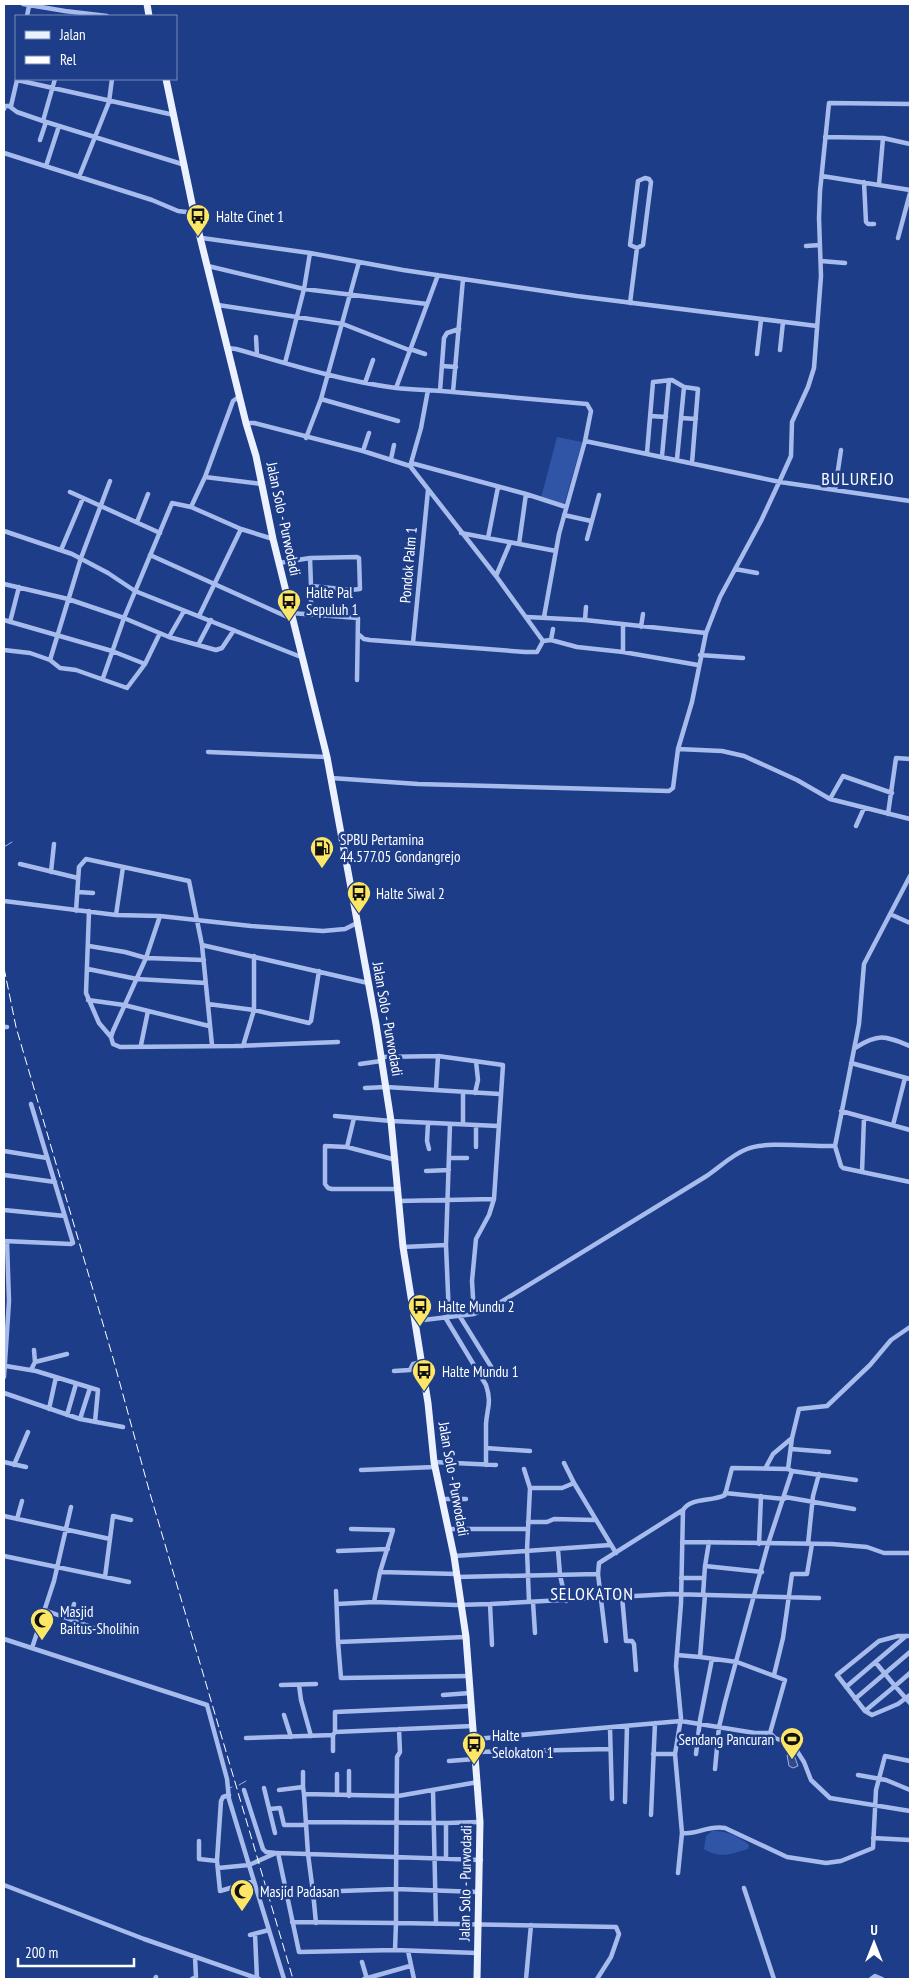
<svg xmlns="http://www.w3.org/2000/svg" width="914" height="1983" viewBox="0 0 914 1983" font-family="'PT Sans Narrow',sans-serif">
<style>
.green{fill:#3055a7}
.water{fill:#334a83;stroke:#9ab5ed}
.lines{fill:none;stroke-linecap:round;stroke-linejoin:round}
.stream{stroke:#9ab5ed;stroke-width:1}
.street{stroke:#a7bcec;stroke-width:4.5}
.primary{stroke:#ecf1ff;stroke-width:7}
.rail{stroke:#fff;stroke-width:1;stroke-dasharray:9 4;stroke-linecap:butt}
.labels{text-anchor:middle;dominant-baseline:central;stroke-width:5;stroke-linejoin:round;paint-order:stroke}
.poi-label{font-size:15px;fill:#fff;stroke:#1d3d89;text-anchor:start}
.street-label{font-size:15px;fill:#fff;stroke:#1d3d89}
.quarter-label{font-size:18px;letter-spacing:1px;fill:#fff;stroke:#1d3d89}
</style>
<rect width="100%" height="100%" fill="#1d3d89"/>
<path class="green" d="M557,437L582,442L564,505L541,498Z
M712,1831C725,1830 739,1836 749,1845L748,1849C731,1854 720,1859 704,1849L706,1836Z"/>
<path class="water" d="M793,1752L798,1766L793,1768L789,1766L787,1755Z"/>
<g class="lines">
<path class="stream" d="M4,847L12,842
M239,1785L246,1781
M230,1788L232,1787"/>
<path class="street" d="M23,4L65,11L107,16
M27,16L29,6
M55,79L43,121L185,165
M910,104L829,103L820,191L819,218L821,276L814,368L808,387L792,422L791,456L782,476L761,521L720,597L706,633L692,702L678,749L722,751L744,756L797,780L830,799L910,819
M11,106L17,80L174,115
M4,109L5,106H9L17,112L43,121
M825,137L883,138L910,144
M40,140L46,122
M4,153L152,200L178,211L194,213
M46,166L59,126
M822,176L910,190
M79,177L109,102L112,79
M645,178L649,179L651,182L643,245L637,248L630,245L638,181Z
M864,182L866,222L868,224H874
M879,184L883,138
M202,238L310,253L403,270L577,296L817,326
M898,238L910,193
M806,246L820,245
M821,261L845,263
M208,266L304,289L427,304
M630,303L637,248
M218,305L343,324L409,350
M256,337L257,355
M227,348L236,349C288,364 342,381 396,388C415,390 434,390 453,392L463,279
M410,349L425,354
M780,350L783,322
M757,354L761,320
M285,363L304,289L310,253
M442,366L456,367
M365,383L373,360
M396,388L438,275
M440,391L444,338L447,333L459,329
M453,392L587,404L591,411L585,441
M321,399L398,421
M650,416L666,417
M681,418L696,419
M246,423H254L363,451L410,466
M306,438L321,399L359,262
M363,451L369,433
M647,453L653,382L672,380L684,387L698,389L692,463
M662,456L669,380
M391,459L394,445
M677,459L684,387
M411,463L421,428L428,390
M205,477L262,484
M835,490L841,450
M70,492L160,533
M191,507L205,477L233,401L240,396
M564,515L591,521
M137,522L148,494
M4,531L72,554L108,573L135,591L301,657
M461,533L556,551
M488,538L498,487
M587,539L599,495
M519,544L526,494
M61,550L83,498
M150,555L292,619
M310,558L311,586
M279,563L310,558L357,557L359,558L360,589L351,590L311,586V615
M735,569L757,573
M496,576L510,543
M4,584L68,599L124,618L169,637L216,650L222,648L234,630
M291,613L358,618L357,680
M199,616L241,529
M527,617L585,620L706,633
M544,617L559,534L585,441L780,482L910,501
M4,620L112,651L145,664
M585,620L586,607
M10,622L19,587
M641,627L643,614
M358,634L364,639L370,640L525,652H537L543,641
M169,637L184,611
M551,640L553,629
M543,641L496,576L410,466L411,463L526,494L566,507
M543,641L551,640L577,647L623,652L698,665
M413,643L428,490
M198,645L211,620
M4,650L30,653L50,660L60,668L76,670L127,688L145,664L160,633
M623,652V625
M700,655L743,658
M50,660L81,558L110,481
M103,678L124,618L172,503L191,507L241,529L273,539
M208,752L327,757
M331,778L418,784L669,791L673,788L678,749
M830,799L843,776L892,793
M888,814L896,758L910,759
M856,826L864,808
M20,864L78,878
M51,872L54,844
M910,876L864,964L859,1024L835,1146L841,1166L843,1168L910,1182
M78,892L93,893
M4,901L116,915L160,916L251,926L323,931L345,929L357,923
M76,911L79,867L86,859L189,881L202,945L212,1045
M89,911L86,993L99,1023L111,1037
M890,914L910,923
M116,915L123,867
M160,916L146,958L113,1031L111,1037L113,1044L120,1047L235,1046L338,1042
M202,945L368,983
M89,946L125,952L146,958L204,960
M88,969L137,979L206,983
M88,1000L124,1005L209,1026
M208,1004L254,1010L309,1023L311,1021L319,971
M4,1027H7
M141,1045L148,1011
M243,1046L254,1010V956
M855,1048C879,1033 885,1036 910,1046
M381,1057L438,1056L503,1065L494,1199L489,1215L476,1239L472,1281L474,1314
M851,1063L910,1079
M360,1064L381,1061
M365,1088L386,1087L500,1094
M436,1090L438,1056
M475,1093L478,1080L476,1061
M841,1111L910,1130
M335,1116L391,1121L498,1126
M428,1123L427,1141L429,1149
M463,1124V1092
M476,1125V1147
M893,1125L905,1078
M347,1147L354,1118
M4,1151L47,1158
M450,1158H467
M396,1160L347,1147L325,1146V1184L328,1188L332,1189H399
M426,1171L449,1170
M862,1172L864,1118
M4,1175L55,1182
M399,1201L494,1199
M4,1210L65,1216
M4,1241L71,1244L73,1243L31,1104
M403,1247L446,1245
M459,1315L495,1373
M445,1317L486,1385C492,1403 487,1408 486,1424C486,1438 486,1451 486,1465
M449,1317L446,1245L450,1124
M415,1321L474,1314L501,1302L705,1177C719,1168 731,1155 747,1149C765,1141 813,1147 835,1146
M34,1350L35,1362
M6,1366L36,1371L98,1390L95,1422
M31,1370L35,1362L67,1354
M394,1371L410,1370L413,1364L422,1362
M4,1377L9,1301L7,1242
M4,1393L80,1419L123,1427
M49,1409L56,1377
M67,1415L76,1384
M80,1419L90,1388
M486,1448L530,1451
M791,1449L829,1452
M4,1462L26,1467
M434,1462L496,1465
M564,1463L574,1483L616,1553
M14,1465L28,1432
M766,1467L773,1454L792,1438
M524,1469L530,1488L527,1550L529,1602
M361,1470L435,1467
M792,1471L856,1480
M530,1488H562L574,1483
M725,1493L784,1499
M785,1497L854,1509
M441,1499H466
M4,1516L110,1539
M17,1519L22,1501
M528,1522H547L554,1519L595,1520
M351,1529L393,1530L380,1572L374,1602
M448,1529H528
M682,1542L832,1544L867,1547L884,1553H910
M709,1542L705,1566L762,1572
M759,1544L761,1496
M808,1544L813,1496L819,1474
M558,1550L560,1575L566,1601
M338,1551L388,1549
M4,1556L129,1582
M454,1556L610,1545
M380,1572L457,1574
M105,1577L113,1516L131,1520
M457,1577L598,1574
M681,1578H704
M336,1591L338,1642L341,1678L470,1676
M703,1595L705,1566
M705,1595L700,1657L737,1662L785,1680L770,1733
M622,1596L626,1641H632L634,1644L636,1670
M533,1602L535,1633
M337,1604L374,1602L456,1605L490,1604L671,1594L819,1598
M490,1604L492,1645
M44,1610L97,1629
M70,1619L74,1604
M910,1636H898L879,1641L837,1675L865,1711L895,1686L910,1703
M4,1639L207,1705L227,1779L229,1799L249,1865L218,1868
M606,1641L598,1574L599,1563L683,1510
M338,1642L466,1637
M32,1648L54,1581L71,1507
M677,1655L700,1657
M876,1663L895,1686L910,1673
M774,1675L783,1638L792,1574H807L812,1544
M281,1685L316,1684
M299,1685L301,1700L311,1736
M846,1687L906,1636
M443,1695L470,1693
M855,1699L910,1652
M865,1711L872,1715L898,1704L910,1695
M284,1715L291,1737
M610,1728L612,1799
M399,1729L400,1752L397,1757L396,1889L479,1892
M335,1732V1712L472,1706
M246,1738L333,1735L335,1732L473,1726
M475,1739L681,1721L755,1733H770L775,1738L793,1745L804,1762L811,1780L830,1798L910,1811
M697,1742L717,1744
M333,1751V1735
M476,1752L610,1749
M653,1754H675
M696,1754L700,1720L712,1659
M449,1761L475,1759
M715,1769L719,1727L725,1702L768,1544L792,1471L788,1469L792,1438L799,1409L827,1406L870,1365L891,1340L910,1327
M349,1771V1796
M303,1772V1787
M858,1775L886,1780L910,1790
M264,1788L275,1833
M244,1790L263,1849L266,1852L276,1853
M279,1790L303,1787L304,1794
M433,1790L436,1924
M337,1795V1774
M625,1802L627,1726
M270,1809L280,1808L284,1825H306
M651,1815L655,1723
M306,1822L446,1823L480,1822
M446,1823V1858
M682,1833C698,1835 707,1825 725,1828L787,1857L826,1863L841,1861L873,1848L876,1790L885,1756L910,1761
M873,1838L910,1840
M199,1841V1859L217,1861L220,1891L254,1881
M278,1853L299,1952L395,1950
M217,1860L221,1801L223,1797L229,1795
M481,1860L308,1854L313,1892L396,1889V1923L616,1927L619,1934L611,1957L597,1979
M678,1873L682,1833L675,1754L681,1718L676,1666L681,1603L683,1510C691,1497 712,1502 725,1495L732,1468L788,1469
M4,1885L144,1939L259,1979
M744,1888L774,1979
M313,1892L316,1923
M292,1922L396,1923L395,1950L477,1953
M255,1934L257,1979
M250,1935L269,1930
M408,1951L414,1979
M362,1962L367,1979
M155,1979L156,1977
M192,1979L196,1977L195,1957
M284,1979L249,1865L276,1853L308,1854L304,1794L398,1796L478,1782
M364,1979L410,1966
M526,1979L531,1925
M871,1979L875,1976L882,1979"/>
<path class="primary" d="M147,4L149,16
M166,79L194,213L246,423L256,456L273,539L327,757L376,1024L391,1121L403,1247L428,1403L434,1462L454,1556L466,1637L480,1822L477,1979"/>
<path class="rail" d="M4,968L16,1027L113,1358L149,1490L293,1979"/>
</g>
<defs>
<g id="bus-pin" transform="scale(1.25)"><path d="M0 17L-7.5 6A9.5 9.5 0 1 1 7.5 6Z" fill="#fbe665" stroke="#1d3d89"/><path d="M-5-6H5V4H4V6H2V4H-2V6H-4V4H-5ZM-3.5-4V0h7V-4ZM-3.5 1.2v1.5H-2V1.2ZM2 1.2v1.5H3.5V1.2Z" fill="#111"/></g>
<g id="fuel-pin" transform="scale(1.25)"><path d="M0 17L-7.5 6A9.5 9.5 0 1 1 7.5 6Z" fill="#fbe665" stroke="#1d3d89"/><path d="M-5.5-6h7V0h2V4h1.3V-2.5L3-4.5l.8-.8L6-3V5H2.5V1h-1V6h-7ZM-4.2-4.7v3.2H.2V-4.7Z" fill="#111"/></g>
<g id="mosque-pin" transform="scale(1.25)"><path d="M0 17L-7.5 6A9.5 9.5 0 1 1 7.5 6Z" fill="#fbe665" stroke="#1d3d89"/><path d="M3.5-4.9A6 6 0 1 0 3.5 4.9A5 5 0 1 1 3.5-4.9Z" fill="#111"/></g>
<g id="stadium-pin" transform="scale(1.25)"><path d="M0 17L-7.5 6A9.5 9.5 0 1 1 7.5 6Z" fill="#fbe665" stroke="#1d3d89"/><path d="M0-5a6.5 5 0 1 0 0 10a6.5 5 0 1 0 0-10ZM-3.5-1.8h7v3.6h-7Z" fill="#111"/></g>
</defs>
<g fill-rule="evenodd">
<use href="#bus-pin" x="198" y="216"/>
<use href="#bus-pin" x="289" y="601"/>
<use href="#fuel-pin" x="322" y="848"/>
<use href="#bus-pin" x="359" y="893"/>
<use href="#bus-pin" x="420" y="1306"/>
<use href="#bus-pin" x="424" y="1371"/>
<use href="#mosque-pin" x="42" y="1620"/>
<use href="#stadium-pin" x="792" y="1739"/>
<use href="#bus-pin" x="474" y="1744"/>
<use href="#mosque-pin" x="242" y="1891"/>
</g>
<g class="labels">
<g class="poi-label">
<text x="216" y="216">Halte Cinet 1</text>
<text x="306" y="592">Halte Pal<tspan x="306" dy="17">Sepuluh 1</tspan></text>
<text x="340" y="839">SPBU Pertamina<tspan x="340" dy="17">44.577.05 Gondangrejo</tspan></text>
<text x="376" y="893">Halte Siwal 2</text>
<text x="438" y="1306">Halte Mundu 2</text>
<text x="442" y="1371">Halte Mundu 1</text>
<text x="60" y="1611">Masjid<tspan x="60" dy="17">Baitus-Sholihin</tspan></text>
<text x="492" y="1735">Halte<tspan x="492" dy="17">Selokaton 1</tspan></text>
<text x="774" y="1739" text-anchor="end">Sendang Pancuran</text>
<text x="260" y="1891">Masjid Padasan</text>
</g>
<g class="street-label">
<text transform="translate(284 519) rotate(78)">Jalan Solo - Purwodadi</text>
<text transform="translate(408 565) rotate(-85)">Pondok Palm 1</text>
<text transform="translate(388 1019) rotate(80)">Jalan Solo - Purwodadi</text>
<text transform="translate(454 1479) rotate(80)">Jalan Solo - Purwodadi</text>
<text transform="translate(465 1883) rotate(-89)">Jalan Solo - Purwodadi</text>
</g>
<g class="quarter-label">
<text x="858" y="478">BULUREJO</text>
<text x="592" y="1593">SELOKATON</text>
</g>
</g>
<rect width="914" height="1983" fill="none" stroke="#ffffff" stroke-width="10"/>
<rect x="15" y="15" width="162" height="65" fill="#1d3d89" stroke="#778bb8"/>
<rect x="25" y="31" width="25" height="8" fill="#ecf1ff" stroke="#778bb8"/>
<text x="60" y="40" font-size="15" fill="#ffffff">Jalan</text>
<rect x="25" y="56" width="25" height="8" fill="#ffffff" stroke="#778bb8"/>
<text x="60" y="65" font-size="15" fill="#ffffff">Rel</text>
<g transform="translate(874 1943)" stroke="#1d3d89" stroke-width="4" paint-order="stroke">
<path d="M0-4L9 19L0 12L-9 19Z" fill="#ffffff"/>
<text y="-8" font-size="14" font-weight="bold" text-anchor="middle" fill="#ffffff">U</text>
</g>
<path d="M18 1958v8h116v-8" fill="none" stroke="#ffffff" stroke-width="2.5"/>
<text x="25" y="1958" font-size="15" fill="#ffffff" stroke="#1d3d89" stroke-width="4" paint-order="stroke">200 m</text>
</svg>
